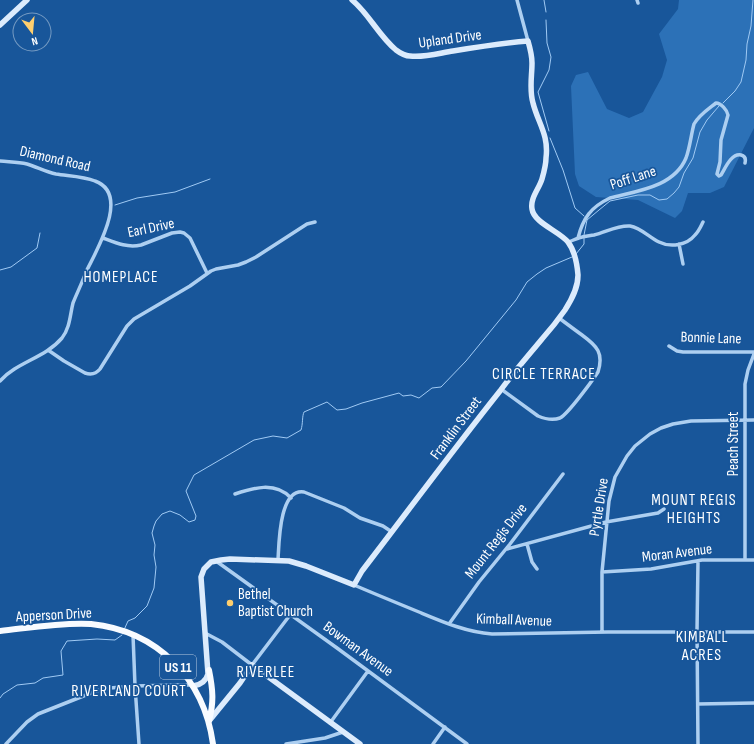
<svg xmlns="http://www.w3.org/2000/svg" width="754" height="744" viewBox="0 0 754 744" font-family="'Sofia Sans Condensed',sans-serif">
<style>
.green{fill:#2c71b7}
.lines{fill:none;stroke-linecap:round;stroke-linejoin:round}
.stream{stroke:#a0caf4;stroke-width:1}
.street{stroke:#adcff1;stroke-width:3.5}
.secondary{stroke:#dcebfc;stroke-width:5.5}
.primary{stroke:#f8fbff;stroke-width:6}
.poi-dot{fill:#ffcf6e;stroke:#18569a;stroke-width:1.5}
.labels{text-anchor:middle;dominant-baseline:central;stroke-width:3.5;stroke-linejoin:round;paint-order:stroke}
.shield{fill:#18569a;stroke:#bacce1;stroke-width:1}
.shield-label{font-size:14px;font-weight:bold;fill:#fff}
.street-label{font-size:15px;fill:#fff;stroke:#18569a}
.poi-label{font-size:15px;fill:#fff;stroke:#18569a;text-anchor:start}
.neighbourhood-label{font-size:16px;letter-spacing:1px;fill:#fff;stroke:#18569a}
</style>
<rect width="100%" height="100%" fill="#18569a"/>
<path class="green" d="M679,0H754V128L724,187L710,193H688L682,211L675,218L638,200L596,197L579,186L575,174L571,86L576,75L588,72L607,109L629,118L643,112L662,77L667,60L659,34L678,9Z"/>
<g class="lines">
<path class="stream" d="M544,0L546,12
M546,20L547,43L551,57L549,70L538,92L549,131
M723,103L735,91L741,82L746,60L747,44L751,26L753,0
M550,138L563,170L575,208L584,216
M115,205L137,198L175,192L210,179
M584,235L587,220L599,210L610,201L638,195H650L659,200L667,199L674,193L679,187L684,173L693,158L700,132L707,120L719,106
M576,254L584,244V238
M0,270L11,267L37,248L40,233
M124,630L128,621L135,618L147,606L154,588L156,567L154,555L155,545L152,533L154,526L156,521L162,514L170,511L180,515L189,522L195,520L196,516L186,491L194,475L254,440L273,436L287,438L301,430C303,424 302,416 304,412L327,402L337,410L346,409L362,403L399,393L403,396L411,395L419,398L432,388L441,387L466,361L516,300L527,282L537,274L546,268L572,257
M0,698L3,694L17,685L35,683L43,678L63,675L61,651L67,641L97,639L115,640L122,635"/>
<path class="street" d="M517,0L528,41
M637,0L638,3
M0,161C9,162 18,162 27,164C37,167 46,172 56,174C69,176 83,176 95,181C131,194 96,251 86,272C82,283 77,293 73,303C70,315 70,328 62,338C45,358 17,362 0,381
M103,238C116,243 127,248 141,245L172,233L180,232L184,233L190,238L207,273
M578,238C583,218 591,207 610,198C637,191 674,187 686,158C690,147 691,135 694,124C699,115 707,110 716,103C721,103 727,110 728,115L721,140L720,162L717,174L719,176L721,175C725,169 731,153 741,155C745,156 746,159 745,163
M568,242C572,241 575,239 579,238C584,236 589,236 594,235C606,232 618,225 630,226C641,228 649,237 659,242C671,248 687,245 695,235C699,231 701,226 703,222
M679,244L683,264
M669,346L677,351L683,352H754
M48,350L64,361L85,373C91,375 96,374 100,369L127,326L134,319L190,286L211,271L216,269L238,265L246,262L256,257L307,224L315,222
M501,389L538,416C545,419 552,421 560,418C568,414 592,381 598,372C604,353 597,346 582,335C575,330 567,324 559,318
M235,494C253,488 275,481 291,498
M527,544L532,562L537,569
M507,549L606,522L658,513L664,509
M278,560C279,544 279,488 304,492L344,508L360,518L383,526L392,532
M745,560V384L748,370L754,354
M216,561L337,648L467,744
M698,561L697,631L698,744
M602,572L651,569L702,560H754
M354,585C375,594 397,603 419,612C443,622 466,632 492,634L608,632H754
M449,624L479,582L510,544L563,474
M602,632V572L609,501L615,477L627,456L635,446L650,434L661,428L673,424L691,421L754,420
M205,633L222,642L252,665L290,615
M133,635L135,686L139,744
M698,704L754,703
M330,723L368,671
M6,744L27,722L38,714L96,691L110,688L135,686L176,685H192
M286,744L325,738L343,732
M433,744L445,727"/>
<path class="secondary" d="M0,25L27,0
M193,686C201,685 206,681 208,674L201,577L204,569L211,562L221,560L230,559L289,561L306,566L354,585L362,571C408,511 453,450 500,391C513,373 528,356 542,339C550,330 558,320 565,310C572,299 578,288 578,275C577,263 575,251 568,242C559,231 534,223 532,209C530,198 539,189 542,179C544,172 546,165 546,158C549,135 538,123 533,103C529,90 532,76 532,63C532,55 530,48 528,41C503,43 478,47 453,51C440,53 423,58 410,56C405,56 400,53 396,50C379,36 369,14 352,0
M209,721L240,683L252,665L360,744"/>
<path class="primary" d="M0,631C28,628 63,622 91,624C158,631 204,679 213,744
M209,670C213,690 214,702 209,721"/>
</g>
<circle class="poi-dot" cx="230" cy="603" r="4"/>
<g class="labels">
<rect class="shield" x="160" y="655" width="36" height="24" rx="3"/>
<g class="shield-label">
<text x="178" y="667">US 11</text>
</g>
<g class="street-label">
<text transform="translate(450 39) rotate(-8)">Upland Drive</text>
<text transform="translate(55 159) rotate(13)">Diamond Road</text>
<text transform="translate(633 178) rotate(-18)">Poff Lane</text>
<text transform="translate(151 228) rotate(-12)">Earl Drive</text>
<text transform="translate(711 338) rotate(2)">Bonnie Lane</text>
<text transform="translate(456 428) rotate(-53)">Franklin Street</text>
<text transform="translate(733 444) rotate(-90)">Peach Street</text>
<text transform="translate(599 507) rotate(-81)">Pyrtle Drive</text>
<text transform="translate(496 541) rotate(-52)">Mount Regis Drive</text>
<text transform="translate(677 553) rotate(-7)">Moran Avenue</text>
<text transform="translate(54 615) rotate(-3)">Apperson Drive</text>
<text transform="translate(514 620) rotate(2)">Kimball Avenue</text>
<text transform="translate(358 649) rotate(36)">Bowman Avenue</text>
</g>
<g class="poi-label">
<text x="238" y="594">Bethel<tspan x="238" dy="17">Baptist Church</tspan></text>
</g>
<g class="neighbourhood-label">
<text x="121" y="277">HOMEPLACE</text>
<text x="544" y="374">CIRCLE TERRACE</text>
<text x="694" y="500">MOUNT REGIS<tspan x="694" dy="18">HEIGHTS</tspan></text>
<text x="702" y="637">KIMBALL<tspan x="702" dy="18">ACRES</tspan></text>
<text x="266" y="672">RIVERLEE</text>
<text x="129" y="691">RIVERLAND COURT</text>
</g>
</g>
<g transform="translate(32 32) rotate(164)"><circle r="19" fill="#18569a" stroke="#749ac2"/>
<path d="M0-3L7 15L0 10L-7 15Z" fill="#ffcf6e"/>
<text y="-6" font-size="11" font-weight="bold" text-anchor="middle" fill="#ffffff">N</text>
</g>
</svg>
